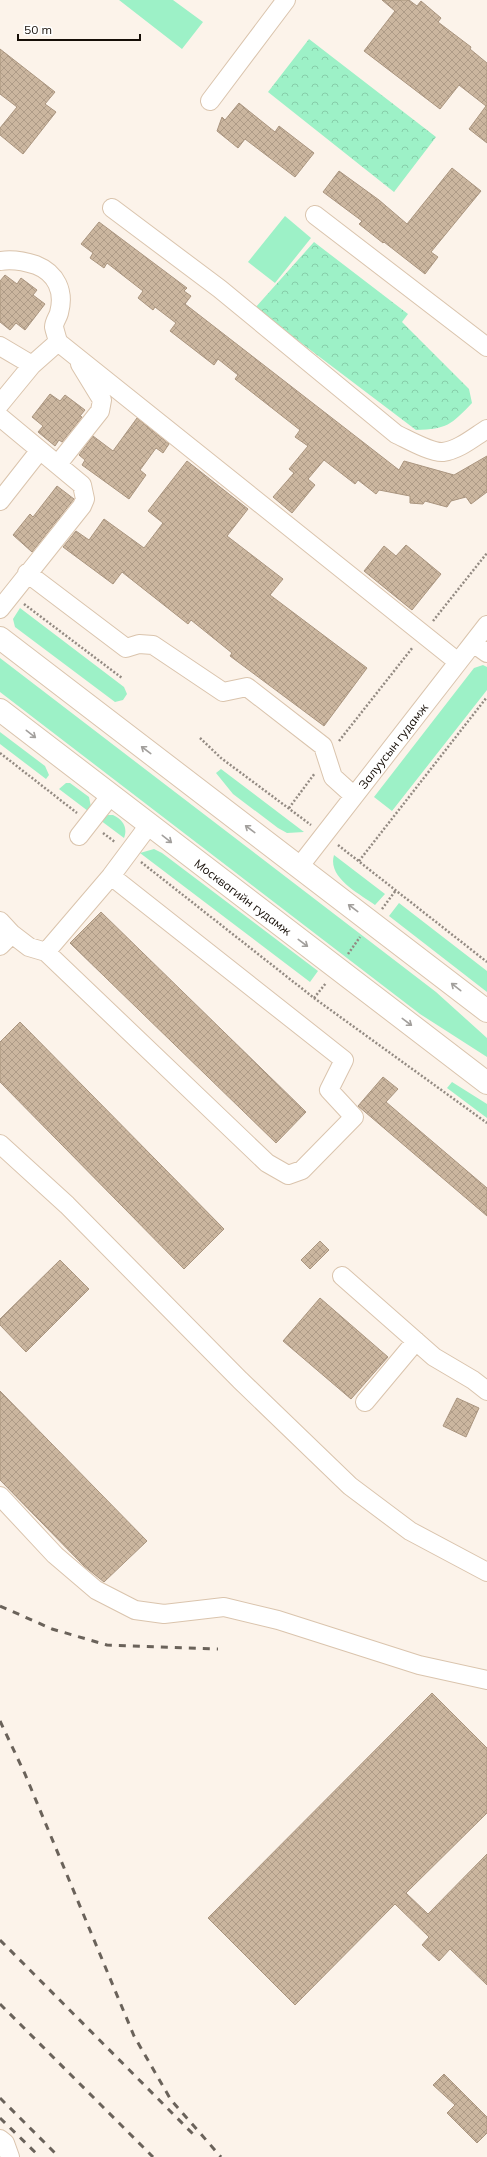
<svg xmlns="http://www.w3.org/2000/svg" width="487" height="2157" viewBox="0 0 487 2157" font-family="Mulish,sans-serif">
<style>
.grass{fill:#9df1c7}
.park{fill:url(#park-crowns)}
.building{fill:url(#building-cross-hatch);stroke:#aa957f}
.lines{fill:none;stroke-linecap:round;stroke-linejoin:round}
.minor-casing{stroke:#dac4ad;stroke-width:20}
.highway-casing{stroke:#dac4ad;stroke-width:24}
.path{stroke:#938a82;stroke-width:2.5;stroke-dasharray:2 2;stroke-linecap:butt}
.minor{stroke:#fff;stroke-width:18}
.highway{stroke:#fff;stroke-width:22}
.rail{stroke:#6a625a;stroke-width:3;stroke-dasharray:7 7;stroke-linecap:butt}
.oneway{stroke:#a29f9c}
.labels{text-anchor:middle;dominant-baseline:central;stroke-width:3;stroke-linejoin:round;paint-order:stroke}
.street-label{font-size:12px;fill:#160e07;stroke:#fff}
</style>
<defs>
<pattern id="park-crowns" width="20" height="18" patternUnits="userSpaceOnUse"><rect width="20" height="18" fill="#9df1c7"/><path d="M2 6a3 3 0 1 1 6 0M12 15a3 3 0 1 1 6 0" fill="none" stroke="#86cda9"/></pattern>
<pattern id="building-cross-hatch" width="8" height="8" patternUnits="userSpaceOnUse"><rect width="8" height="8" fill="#cbb69f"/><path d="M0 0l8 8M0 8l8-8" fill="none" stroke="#ae9b87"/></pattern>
</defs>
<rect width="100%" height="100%" fill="#fcf3ea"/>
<path class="grass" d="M119,0H173L203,22L182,49Z
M285,216L311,238L275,283L248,262Z
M20,608L124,687L127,694L123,700L115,702L15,627L13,619Z
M0,658L436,992L487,1038V1057L420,1014L0,692Z
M483,665L487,667V690L392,811L374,797L474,668Z
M0,732L45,766L49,775L46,779L0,744Z
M221,769L304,832L287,833L278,828L233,794L216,773Z
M66,783H70L89,797L91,807L88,811L59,789Z
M108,815H113C123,820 128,827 124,838L100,820Z
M154,849L162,853L318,971L310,982L140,853Z
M334,855L385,894L375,905C360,894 327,878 334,855Z
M399,903L487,971V992L389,916Z
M452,1082L487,1104V1118L447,1088Z"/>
<path class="park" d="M309,39L436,137L394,192L268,92Z
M314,242L408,314L402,322L469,389L472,403C451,425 447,429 416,430L255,308Z"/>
<path class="building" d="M382,0H409L417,6L421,1L441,18L438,22L471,47L470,49L487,63V143L469,129L486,106L459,85L440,109L364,51L395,11Z
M0,49L55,92L45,104L56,112L23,154L0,135V128L17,107L0,94Z
M239,103L275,132L279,126L314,153L295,177L245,139L238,148L217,131L222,117L225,120Z
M452,168L481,191L431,252L438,257L425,274L384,242L383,243L359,224L362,221L323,192L339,171L379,200L407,224Z
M99,222L187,288L184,291L191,296L185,304L399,470L404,461L454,475L487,456V492L471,504L466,497L451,501L447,507L425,501L423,504L410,503V496L379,490L376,494L358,480L355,484L324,460L308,479L315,485L292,513L273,497L294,473L289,469L308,446L295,437L300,430L235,379L238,375L218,359L214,365L170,331L176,323L155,307L153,310L138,298L143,291L107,263L104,268L90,258L93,253L81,244Z
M5,275L17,284L21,278L37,290L33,295L45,304L25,330L16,323L10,330L0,322V281Z
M50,394L60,401L65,395L85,410L80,416L82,417L62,442L59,440L55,446L38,432L43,426L32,417Z
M137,418L169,444L163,453L156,448L140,470L146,475L129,499L82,465L85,460L79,455L93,436L113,451Z
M187,461L248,509L227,536L283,579L270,595L367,668L324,726L230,656L232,653L191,620L188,624L122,572L113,584L63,547L76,531L89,540L104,519L144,548L163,523L148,511Z
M57,486L74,499L32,552L13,535L30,514L33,517Z
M406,545L441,574L412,610L364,571L384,546L396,556Z
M101,912L306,1112L276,1143L70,943Z
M20,1022L224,1229L184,1269L0,1082V1042Z
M383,1077L398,1089L386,1102L487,1188V1216L358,1106Z
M320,1241L329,1250L310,1269L301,1260Z
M60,1260L89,1289L26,1352L0,1325V1319Z
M320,1298L388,1357L351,1399L283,1341Z
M0,1391L147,1541L104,1582L84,1566L0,1480Z
M457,1398L479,1408L466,1437L443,1426Z
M432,1693L487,1748V1813L406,1893L428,1914L487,1854V1985L450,1949L439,1961L422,1945L429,1937L395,1904L295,2005L208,1918Z
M444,2074L487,2117V2133L477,2143L447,2113L455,2105L433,2085Z"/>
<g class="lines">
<g class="minor-casing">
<path id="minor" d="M210,101L286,0
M112,208L220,289L396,434C407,439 431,453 443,452C459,450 474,437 487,429
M315,215L487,347
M0,261C12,259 24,261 36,265C56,273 65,291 59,313C58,317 54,322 54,327C55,332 57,337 58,342L458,662
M0,346L32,365L58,342
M0,404L32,365
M0,417L82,485L85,499L82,506L0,609
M58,464L100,411L102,400L80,364
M0,501L40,450
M27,573L126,648L139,644L153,645L223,692L247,687L323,746L333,777L354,796
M473,643L487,653
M79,836L111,795
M299,867L487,625
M0,921L12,934
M0,946L12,934L29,947L46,952L267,1163L288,1175L302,1170L354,1117L329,1090L344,1060L111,876
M46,952L111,876L149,825
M0,1144L67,1205L240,1380L350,1486L410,1531L487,1572
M342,1276L434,1357L473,1380L487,1391
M365,1402L416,1341
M0,1496L55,1555L96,1590L135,1610L164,1614L224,1607L278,1620L419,1665L487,1680
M0,2139L5,2143L10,2157"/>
</g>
<g class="highway-casing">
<path id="highway" d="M0,638L487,1011
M0,710L487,1083"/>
</g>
<path class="path" d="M24,604L122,678
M433,621L487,553
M200,738L221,758L311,825
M339,741L413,647
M0,753L77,813
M289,808L315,773
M103,833L115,842
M338,845L487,962
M359,861L487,697
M141,862L314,998L487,1123
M382,909L396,890
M348,954L360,937
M314,998L326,983"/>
<use href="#minor" class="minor"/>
<use href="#highway" class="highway"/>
<path class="rail" d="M0,1606L52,1629L107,1645L218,1649
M0,1721L25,1774L134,2036L171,2100L221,2157
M0,1940L195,2136
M0,2004L153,2157
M0,2098L59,2157
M0,2118L40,2157"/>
</g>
<defs><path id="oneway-shaft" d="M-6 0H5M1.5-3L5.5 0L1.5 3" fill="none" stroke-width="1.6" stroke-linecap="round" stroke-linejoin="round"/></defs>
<g class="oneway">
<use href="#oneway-shaft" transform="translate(31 734) rotate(38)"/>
<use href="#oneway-shaft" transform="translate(146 750) rotate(-143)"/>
<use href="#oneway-shaft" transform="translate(250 829) rotate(-143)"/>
<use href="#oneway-shaft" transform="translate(167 839) rotate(38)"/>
<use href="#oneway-shaft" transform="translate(353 908) rotate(-143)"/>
<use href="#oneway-shaft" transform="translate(303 943) rotate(37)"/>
<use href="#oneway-shaft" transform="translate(456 987) rotate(-142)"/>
<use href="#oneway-shaft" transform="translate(407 1022) rotate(37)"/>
</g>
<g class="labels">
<g class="street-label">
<text transform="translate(393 746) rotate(-52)">Залуусын гудамж</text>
<text transform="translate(243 897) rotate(37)">Москвагийн гудамж</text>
</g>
</g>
<path d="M18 34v6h122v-6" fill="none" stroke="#160e07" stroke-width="2"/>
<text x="24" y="34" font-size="12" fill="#160e07" stroke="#ffffff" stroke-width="3" paint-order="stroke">50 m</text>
</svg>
